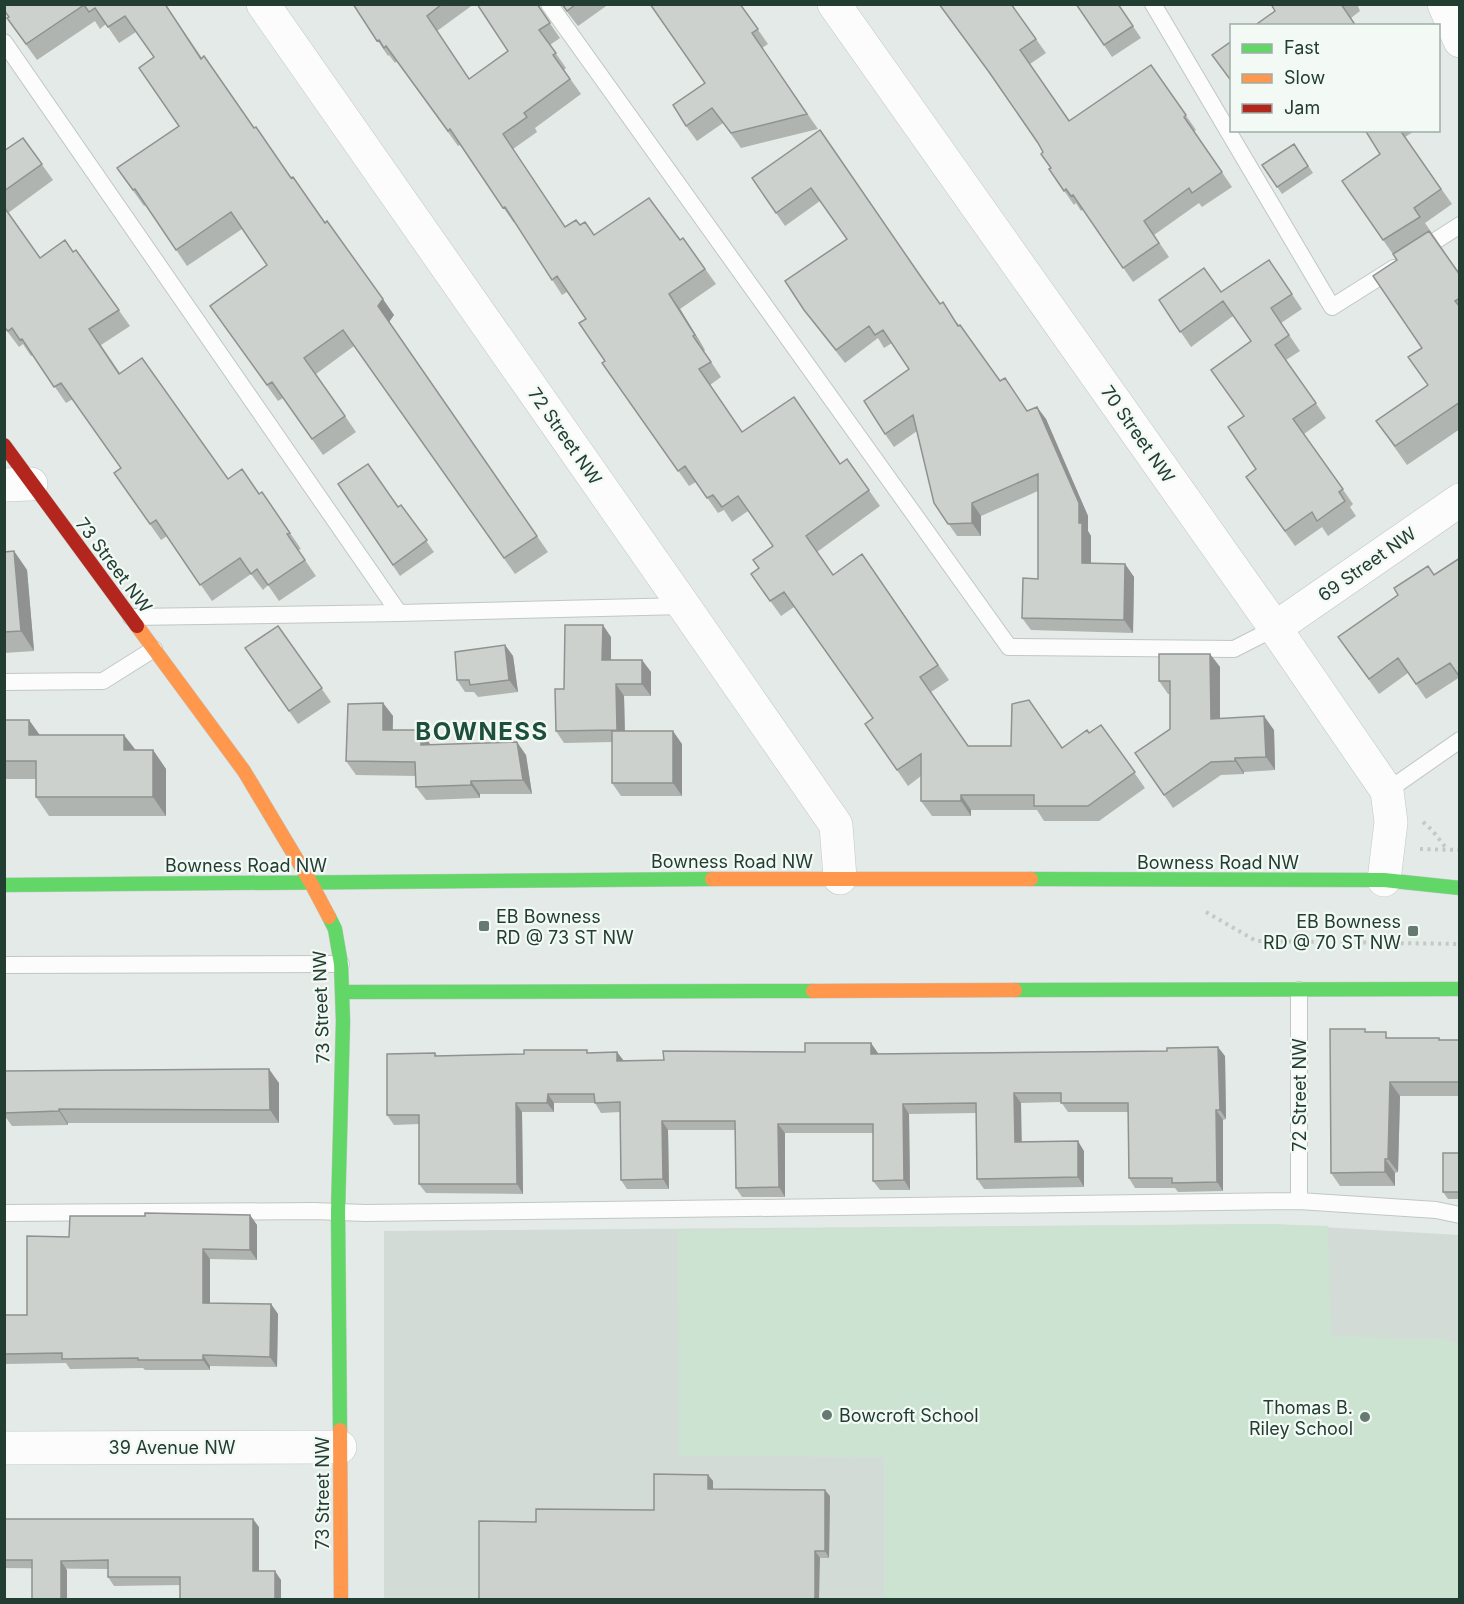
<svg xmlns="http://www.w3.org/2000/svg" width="1464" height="1604" viewBox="0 0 1464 1604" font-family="Inter,sans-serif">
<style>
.built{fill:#d2dbd6}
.green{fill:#cde3d2}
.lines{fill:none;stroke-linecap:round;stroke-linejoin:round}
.lane-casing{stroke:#c1c7c4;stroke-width:18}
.street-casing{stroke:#c1c7c4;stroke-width:34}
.fast-casing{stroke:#c0c8c4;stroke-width:15}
.slow-casing{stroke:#c0c8c4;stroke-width:15}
.jam-casing{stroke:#c0c8c4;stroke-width:15}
.path{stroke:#c1cac5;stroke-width:4;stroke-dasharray:3 4.5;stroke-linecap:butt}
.lane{stroke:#fbfcfb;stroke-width:16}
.street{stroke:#fbfcfb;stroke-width:33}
.fast{stroke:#63d668;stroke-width:14}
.slow{stroke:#ff974d;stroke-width:14}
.jam{stroke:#b3261e;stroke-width:14}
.wall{fill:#afb4b1}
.shaded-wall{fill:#8f9290}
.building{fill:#ccd1ce;stroke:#8f9290;stroke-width:1.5}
.poi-dot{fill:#667a71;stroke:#f3f9f5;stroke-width:2}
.labels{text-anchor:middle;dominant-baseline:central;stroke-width:4.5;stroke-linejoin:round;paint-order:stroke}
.street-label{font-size:18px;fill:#223d32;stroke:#f3f9f5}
.poi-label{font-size:18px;fill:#223d32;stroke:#f3f9f5;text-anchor:start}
.district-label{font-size:24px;font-weight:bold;letter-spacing:1.5px;fill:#1e4f3d;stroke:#f3f9f5}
</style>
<rect width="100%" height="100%" fill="#e4eae7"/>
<path class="built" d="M1268,1224L1459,1235V1599H384V1231Z"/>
<path class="green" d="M1268,1224L1328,1226L1331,1336L1445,1339L1459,1345V1599H884V1457L679,1456L678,1230Z"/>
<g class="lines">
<g class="lane-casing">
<path id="lane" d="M549,4L1009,647L1234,649L1275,628
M1153,4L1332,307L1394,268
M4,42L399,613
M1418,252L1460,225
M131,617L399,613L684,606
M4,682L103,681L154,649
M1387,791L1460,740
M4,965L341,964
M1299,990V1201
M4,1213L314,1211L365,1213L1299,1201L1436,1210L1460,1215"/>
</g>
<g class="street-casing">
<path id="street" d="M263,4L684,606L836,825L840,878
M834,4L1275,628L1387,791L1391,822L1384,880
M1444,4L1460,41
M4,485L31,484
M1275,628L1460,500
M4,1448L340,1447"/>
</g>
<g class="fast-casing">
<path id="fast" d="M1031,879L1384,880L1460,888
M4,885L712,879
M329,917L335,929L341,964L343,1021L338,1212L340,1430
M1015,990L1460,989
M342,992L813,991"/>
</g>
<g class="slow-casing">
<path id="slow" d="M137,626L244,771L311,883L329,917
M712,879H1031
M813,991L1015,990
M340,1430L341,1600"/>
</g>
<g class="jam-casing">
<path id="jam" d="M4,445L137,626"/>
</g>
<path class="path" d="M1423,822L1432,830L1446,848
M1420,849L1460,850
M1206,912L1256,941L1460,944"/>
<use href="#lane" class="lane"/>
<use href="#street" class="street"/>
<use href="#fast" class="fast"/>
<use href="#slow" class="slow"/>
<use href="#jam" class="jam"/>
</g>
<path class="wall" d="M4,4H165L202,58L394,315L389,322L548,552L515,574L354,346L316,374L356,432L323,455L283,398L278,401L210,306L267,265L242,229L187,266L146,205L144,206L117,168L179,126L154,57L136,32L119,43L106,24L100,29L95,21L37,60L7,18L9,17Z
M353,4H474L437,31L469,79L508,51L477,4H540V9L560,38L550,45L566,68L564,70L581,94L535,128L537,132L513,149L565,227L580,225L594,235L680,240L683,238L716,284L680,309L705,350L704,351L721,377L710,385L742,432L841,464L847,459L880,506L817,552L833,575L862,554L949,680L931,692L968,746L1062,748L1089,733L1101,725L1145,788L1099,821H1044L1037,810H971V816H932L921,801V776L908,786L865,724L873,718L794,607L781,616L751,574L759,568L773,546L748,511L732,522L724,510L718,513L696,482L689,486L602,363L605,361L586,319L567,292L562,295L515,222L514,223L460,145L458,146L397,61L395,63L389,55L388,56Z
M561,4H609L578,26Z
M740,4L768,44L762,48L818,129L741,148L723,123L697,141L686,126Z
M1011,4L1046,53L1030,64L1070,121L1151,65L1196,130L1194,131L1232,187L1202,207L1199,203L1154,235L1169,257L1133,282L1083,209L1081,211L1076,203L1074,205L1049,169L1051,168L1038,143L996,83Z
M1076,4H1118L1141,38L1112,57Z
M1271,4H1357L1360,11L1351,18L1275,11Z
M820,130L923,280L940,304L959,325L1000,381L1027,411L1037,407L1046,419L1088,516V531L1091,536V563L1125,564L1134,577L1133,633L1031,630L1022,618L1038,579V491L981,516V536H957L934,503L917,431L894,447L885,434L909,369L892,343L884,348L878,338L845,363L813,322L785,281L847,240L820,201L785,226L752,178Z
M1365,130H1412L1413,132L1405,137L1452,204L1425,223L1460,274V429L1407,465L1376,421L1428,385L1422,348L1397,260L1342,181L1380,154Z
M23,138L53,180L8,213L40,258L73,252L76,250L130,326L101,345L120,373L228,479L259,494L262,492L301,549L298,550L316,576L279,601L268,585L263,590L251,574L212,601L167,536L161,540L114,473L121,468L73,399L66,403L33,355L31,356L23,344L19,347L4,327V151Z
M1294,144L1313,173L1282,194L1262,165Z
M1269,260L1302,309L1281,323L1300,351L1286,360L1326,418L1304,434L1353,504L1350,507L1356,516L1328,536L1322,527L1295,546L1246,477L1256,469L1244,416L1251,341L1233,316L1191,347L1159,300L1221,292Z
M338,484L398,507L401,505L434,552L400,576Z
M14,551L27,570L34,651L4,653V552Z
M1460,558V677L1426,699L1408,673L1379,694L1338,637L1435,575Z
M278,626L331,702L298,724L245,648Z
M611,637V660H642L651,672V696H624L625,731L682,744V796H621L612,783V742L564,743L556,731L564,689Z
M505,645L513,656L518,692L478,697L474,692H465L457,680Z
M1210,654L1220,667V718L1274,730L1275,770L1244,772V774L1221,775L1173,808L1135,753L1170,729V694H1168L1159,681Z
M383,703L393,716V730L430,744V745L526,755L532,794H480V798L426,800L416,787V776L356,775L346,761Z
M4,720H29L39,735L135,750H153L166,769V816H49L36,797V779H4Z
M1367,1032L1390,1038H1439L1440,1040H1460V1096H1400L1398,1172L1395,1173V1186H1340L1331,1173Z
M617,1052L623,1061L878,1053V1054L1225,1056L1226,1119L1223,1120V1191L1178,1192L1175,1188H1135L1129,1178L1128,1112H1068L1061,1102L1021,1103V1142L1084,1151V1187L984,1189L977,1179L976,1113L909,1114L910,1190H880L873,1181V1133H785V1197H742L736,1188L735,1130H668L669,1189H627L621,1180L620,1112L601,1113L595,1103H554V1112H522L523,1194L426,1193L419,1184V1124L394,1125L387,1115L435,1053L437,1056Z
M4,1071L279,1083V1123H68V1125L12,1126L4,1115Z
M1460,1153V1199H1448L1443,1192Z
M250,1215L257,1225V1260L210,1259V1303L271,1304L278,1314L277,1367L210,1366V1370H145L143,1368L70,1369L66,1363L4,1364V1315H27L69,1237L145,1216Z
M708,1475L713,1481V1489L830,1496L829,1558H820L536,1522L654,1510Z
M4,1519L259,1527V1571L281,1580V1599L180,1585L114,1586L108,1577V1569L4,1568Z"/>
<path class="shaded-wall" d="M669,294L680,309L705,350L695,335Z
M383,299L394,315L389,322L548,552L378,306Z
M1037,407L1046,419L1088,516V531L1091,536V576L1082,563Z
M972,503L981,516V536L972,523Z
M14,551L27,570L34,651L21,631Z
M1125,564L1134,577L1133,633L1124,620Z
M603,625L611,637V672L602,660Z
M505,645L513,656L518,692L509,680Z
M1210,654L1220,667V732L1211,719Z
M642,660L651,672V696L642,684Z
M616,684L624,696L625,742L617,730Z
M383,703L393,716L392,744L383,730Z
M1264,716L1274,730L1275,770L1266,757Z
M29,720L42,738L29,735Z
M421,730L430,744V758L421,745Z
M673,731L682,744V796L673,783Z
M124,735L138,753L124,750Z
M517,742L526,755L532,794L523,780Z
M153,750L166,769V816L153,797Z
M1235,758L1244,772V774L1235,761Z
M471,781L480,794V798L471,785Z
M961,795L971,810V816L961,801Z
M871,1043L878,1053V1063L871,1054Z
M1218,1047L1225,1056L1226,1119L1220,1110Z
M617,1052L624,1061H617Z
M269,1069L279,1083V1123L270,1110Z
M1390,1082L1400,1096L1398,1172L1388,1159Z
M1014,1093L1021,1103L1022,1151L1015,1142Z
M548,1094L554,1103V1112L547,1103Z
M516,1103L522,1112L523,1194L517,1184Z
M903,1104L909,1114L910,1190L904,1180Z
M59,1109L68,1123V1125L59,1111Z
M1216,1110L1223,1120V1191L1217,1182Z
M662,1121L668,1130L669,1189L663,1179Z
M778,1124L785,1133V1197L779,1187Z
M1078,1141L1084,1151V1187L1078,1177Z
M1385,1159L1395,1173V1186L1385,1172Z
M250,1215L257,1225V1260L250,1250Z
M203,1249L210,1259V1313L203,1303Z
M271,1304L278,1314L277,1367L270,1357Z
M203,1355L210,1366V1370L203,1360Z
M708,1475L713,1481V1495L708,1489Z
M825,1490L830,1496L829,1558L825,1551Z
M253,1519L259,1527V1580L253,1571Z
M815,1551L820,1558L819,1599H815Z
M61,1561L67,1570V1599H61Z
M275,1571L281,1580V1599H275Z"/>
<path class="building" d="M4,4H165L201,59L204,56L254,128L256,127L291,178L293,177L325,223L327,221L383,299L378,306L537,536L504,558L343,330L304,358L345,416L312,439L272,382L267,385L210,306L267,265L231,212L176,250L135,189L133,190L117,168L179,126L139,68L154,57L125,16L108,27L95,8L89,12L84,5L26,44L7,18L9,17L4,10Z
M353,4H442L427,16L469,79L508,51L477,4H537L550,23L539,30L556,53L553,55L570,79L524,113L527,117L503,134L565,227L576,220L580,225L585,222L594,235L649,198L680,240L683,238L705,269L669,294L695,335L693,336L711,362L699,369L742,432L794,397L840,464L847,459L869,490L806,536L833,575L862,554L938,665L920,677L968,746H1011L1012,704L1029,700L1062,748L1087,730L1089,733L1101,725L1135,772L1088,806H1034V795H961V801H921V754L897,770L865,724L873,718L784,592L770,601L751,574L759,568L753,560L773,546L738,496L722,507L713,495L707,498L685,466L678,471L602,363L605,361L579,323L586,319L557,276L552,280L505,207L503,208L450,129L448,131L386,46L384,48L379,40L377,41Z
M562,4H576L567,11Z
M650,4H740L758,29L752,33L807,114L731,133L712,108L686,126L673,105L705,83Z
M939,4H1011L1036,39L1020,50L1069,121L1151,65L1186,115L1184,117L1222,172L1192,193L1189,188L1144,221L1159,243L1123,268L1073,195L1071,196L1066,189L1064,191L1049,169L1051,168L1041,154L1043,152L1038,143L989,72Z
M1076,4H1118L1133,26L1104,45Z
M1271,4H1341L1356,26H1254L1275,11Z
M1232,41V82L1212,55Z
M820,130L919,274L940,304L943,302L958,326L960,325L1000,381L1005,378L1027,411L1037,407L1079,503V523H1082V563L1125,564L1124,620L1022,618L1023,578L1038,579V474L972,503V523L948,524L934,503L913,415L885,434L864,401L909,369L883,330L875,335L869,326L836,350L804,310L785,281L847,239L811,188L776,213L752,178Z
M1365,130H1400L1441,189L1414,208L1420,217L1383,240L1342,181L1380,154Z
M23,138L42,164L4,191V151Z
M1294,144L1308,166L1277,187L1262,165Z
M4,207L40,258L65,240L73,252L76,250L119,310L89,329L119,374L142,358L228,479L242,469L259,494L262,492L290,533L287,534L305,560L268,585L257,569L251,574L240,558L200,585L156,520L150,524L114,473L121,468L61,383L54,387L22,339L20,340L12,328L8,331L4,327Z
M1429,231L1460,275V298L1455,301L1460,307V402L1395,446L1376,421L1428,385L1408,357L1422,348L1373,276L1397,260L1393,254Z
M1269,260L1292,294L1271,308L1289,335L1275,345L1316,403L1293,419L1343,489L1339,492L1345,501L1317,521L1312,512L1285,531L1246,477L1256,469L1228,427L1244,416L1211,370L1251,341L1223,301L1180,332L1159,300L1204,268L1221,292Z
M368,464L398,507L401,505L427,540L393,565L338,484Z
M14,551L21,631L4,632V552Z
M1460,558V676H1459L1450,663L1416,684L1398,658L1369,679L1338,637L1398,595L1394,588L1428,566L1434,575Z
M565,625H603L602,660H642V684H616L617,730L556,731L555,689H564Z
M278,626L322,688L289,711L245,648Z
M505,645L509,680L470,685L469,680H457L455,652Z
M1159,654H1210L1211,719L1264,716L1266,757L1235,758V761L1211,762L1164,795L1135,753L1170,729V681H1159Z
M383,703V730H421V745L517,742L523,780L471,781V785L416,787L415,762L346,761L348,704Z
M4,720H29V735H124V750H153V797H36V761H4Z
M612,731H673V783H612Z
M1330,1029H1365V1032H1386V1038H1439V1040H1460V1082H1390L1388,1159H1385V1172L1331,1173Z
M805,1043H871V1054L1167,1051V1048L1218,1047L1220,1110H1216L1217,1182L1172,1183V1178H1129L1128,1103H1061V1093H1014L1015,1142L1078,1141V1177L977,1179L976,1103L903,1104L904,1180L873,1181V1124H778L779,1187L736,1188L735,1121H662L663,1179L621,1180L620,1102L595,1103L594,1094H548L547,1103H516L517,1184H419V1115H387V1054L435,1053V1056L524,1054V1050H587V1053L617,1052V1061L664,1060L663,1051L805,1052Z
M269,1069L270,1110L59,1109V1111L4,1113V1071Z
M1443,1153H1460V1192H1443Z
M145,1213L250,1215V1250L203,1249V1303L271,1304L270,1357L203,1355V1360H138V1358L62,1359V1353L4,1354V1315H27V1236L69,1237L70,1216H145Z
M654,1474L708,1475V1489L825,1490V1551H815V1599H479V1521L536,1522V1509L654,1510Z
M4,1519H253V1571H275V1599H180V1577H108V1560L61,1561V1599H32V1560H4Z"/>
<g class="poi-dot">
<rect x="478" y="920" width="12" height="12" rx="3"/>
<rect x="1407" y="925" width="12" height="12" rx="3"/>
<circle cx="827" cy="1415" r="6"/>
<circle cx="1365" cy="1417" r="6"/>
</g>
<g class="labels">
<g class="street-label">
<text transform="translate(1138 434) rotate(55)">70 Street NW</text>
<text transform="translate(565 436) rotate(55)">72 Street NW</text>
<text transform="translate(1367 564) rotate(-35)">69 Street NW</text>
<text transform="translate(114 565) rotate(53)">73 Street NW</text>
<text x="732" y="861">Bowness Road NW</text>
<text x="1218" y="862">Bowness Road NW</text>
<text x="246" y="865">Bowness Road NW</text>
<text transform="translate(321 1007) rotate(-92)">73 Street NW</text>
<text transform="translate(1299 1095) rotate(-90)">72 Street NW</text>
<text x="172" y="1447">39 Avenue NW</text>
<text transform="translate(322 1493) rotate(-90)">73 Street NW</text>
</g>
<g class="poi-label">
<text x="496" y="916">EB Bowness<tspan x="496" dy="21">RD @ 73 ST NW</tspan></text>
<text x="1401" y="921" text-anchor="end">EB Bowness<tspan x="1401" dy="21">RD @ 70 ST NW</tspan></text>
<text x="1353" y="1407" text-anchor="end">Thomas B.<tspan x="1353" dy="21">Riley School</tspan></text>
<text x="839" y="1415">Bowcroft School</text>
</g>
<g class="district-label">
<text x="482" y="731">BOWNESS</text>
</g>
</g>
<rect width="1464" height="1604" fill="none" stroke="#223d32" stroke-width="12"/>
<rect x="1230" y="24" width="210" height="108" fill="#f3f9f5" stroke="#9faea7" stroke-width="1.5"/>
<rect x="1242" y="44" width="30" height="9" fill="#63d668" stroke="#9faea7" stroke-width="1.5"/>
<text x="1284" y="54" font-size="18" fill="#223d32">Fast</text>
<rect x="1242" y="74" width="30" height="9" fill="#ff974d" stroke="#9faea7" stroke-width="1.5"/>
<text x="1284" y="84" font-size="18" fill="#223d32">Slow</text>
<rect x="1242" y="104" width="30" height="9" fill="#b3261e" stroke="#9faea7" stroke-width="1.5"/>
<text x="1284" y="114" font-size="18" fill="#223d32">Jam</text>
</svg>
